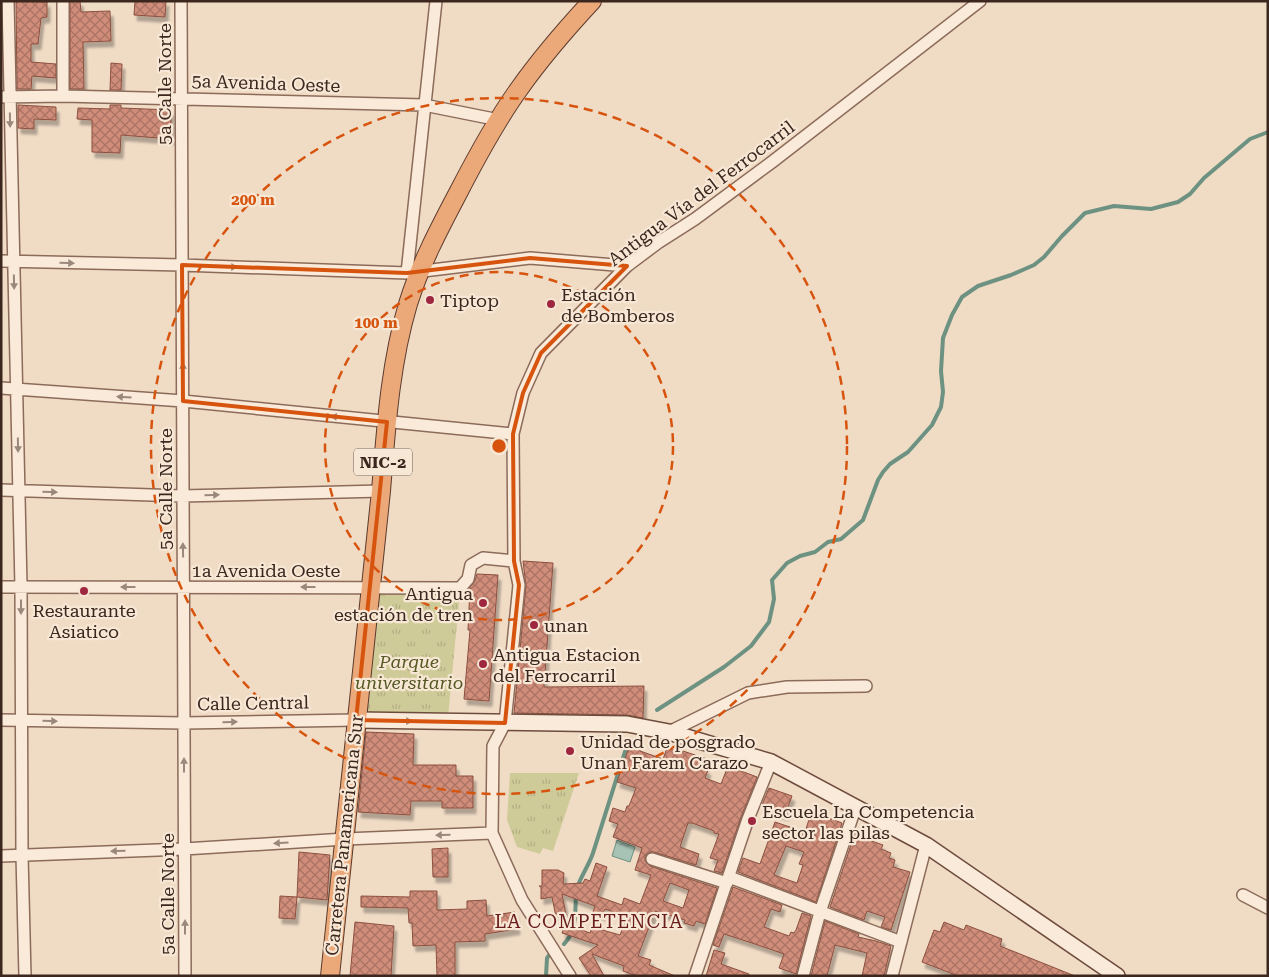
<svg xmlns="http://www.w3.org/2000/svg" width="1269" height="977" viewBox="0 0 1269 977" font-family="'Roboto Serif',serif">
<style>
.park{fill:url(#park-tufts)}
.water{fill:url(#water-ripples);stroke:#6d9282}
.lines{fill:none;stroke-linecap:round;stroke-linejoin:round}
.stream{stroke:#6d9282;stroke-width:4}
.building{fill:url(#building-cross-hatch);stroke:#8c4f3f;fill-rule:evenodd;filter:url(#shadow)}
.minor-casing{stroke:#8c6b5a;stroke-width:14}
.secondary-casing{stroke:#6e4c3d;stroke-width:18}
.trunk-casing{stroke:#5a3a2e;stroke-width:20}
.minor{stroke:#faead9;stroke-width:11}
.secondary{stroke:#faead9;stroke-width:15}
.trunk{stroke:#eba878;stroke-width:18}
.oneway{fill:#9b887c}
.marked{fill:none;stroke:#d7540e;stroke-width:4;stroke-linejoin:round}
.ring{fill:none;stroke:#d7540e;stroke-width:2.5;stroke-dasharray:9 6}
.poi-dot{fill:#9e273f;stroke:#f7e7d5;stroke-width:2}
.labels{text-anchor:middle;dominant-baseline:central;stroke-width:4.5;stroke-linejoin:round;paint-order:stroke}
.shield{fill:#f7e7d5;stroke:#746156;stroke-width:1}
.shield-label{font-size:16px;font-weight:bold;fill:#3c271f}
.street-label{font-size:18px;fill:#3c271f;stroke:#f7e7d5}
.poi-label{font-size:18px;fill:#3c271f;stroke:#f7e7d5;text-anchor:start}
.park-label{font-size:18px;font-style:italic;fill:#565924;stroke:#f7e7d5}
.neighbourhood-label{font-size:19px;letter-spacing:1px;fill:#6a1e1c;stroke:#f7e7d5}
.centre{fill:#d7540e;stroke:#f7e7d5;stroke-width:2.5}
.ring-label{font-size:15px;text-anchor:middle;font-weight:bold;fill:#d7540e;stroke:#f7e7d5;stroke-width:4.5;stroke-linejoin:round;paint-order:stroke}
</style>
<defs>
<pattern id="park-tufts" width="24" height="20" patternUnits="userSpaceOnUse" patternTransform="scale(1.25)"><rect width="24" height="20" fill="#cfcb98"/><path d="M3 7l-1-3M5 7V3M7 7l1-3M15 17l-1-3M17 17v-4M19 17l1-3" fill="none" stroke="#b3ae83"/></pattern>
<pattern id="water-ripples" width="26" height="14" patternUnits="userSpaceOnUse" patternTransform="scale(1.25)"><rect width="26" height="14" fill="#a7c3b6"/><path d="M2 4q2-2 4 0t4 0M15 11q2-2 4 0t4 0" fill="none" stroke="#899e93"/></pattern>
<pattern id="building-cross-hatch" width="8" height="8" patternUnits="userSpaceOnUse" patternTransform="scale(1.25)"><rect width="8" height="8" fill="#d08d7a"/><path d="M0 0l8 8M0 8l8-8" fill="none" stroke="#aa7363"/></pattern>
<filter id="shadow"><feDropShadow dx="3" dy="5.5" stdDeviation="1" flood-color="#0004"/></filter>
</defs>
<rect width="100%" height="100%" fill="#f0dbc5"/>
<path class="park" d="M460,592L448,717L361,715L377,593Z
M510,773H579L553,851L543,848L540,854L517,847L507,820Z"/>
<path class="water" d="M617,840L635,847L630,862L612,856Z"/>
<g class="lines">
<path class="stream" d="M657,710L724,667L751,646L769,622L774,599L772,580L787,563L800,556L815,552L828,542L841,539L863,520L878,480L883,472L890,464L908,452L932,425L941,407L943,392L941,371L943,338L952,315L962,297L978,286L1011,275L1034,265L1044,257L1062,236L1085,213L1114,206L1151,209L1178,202L1190,194L1204,178L1250,139L1268,132
M577,888C581,876 589,865 593,853L629,739
M564,944C577,931 575,911 576,895
M546,976L547,958L550,954"/>
</g>
<path class="building" d="M16,1L47,2V17L41,18L38,44H31V62L56,64V78L32,76L31,89H17Z
M70,1H80L81,12L110,11L111,41L83,42L84,89H70Z
M135,1H166L165,17L134,15Z
M111,63L122,64L121,90H110Z
M18,105L56,107V120L34,119V129L18,128Z
M110,105H121V108L171,110V139L121,135L120,153L92,152V120L77,119L78,108L110,109Z
M523,561L553,563L544,687L644,686L643,718L627,715L514,713L526,586Z
M477,574L498,575L489,701L464,699L470,630H468L470,587L475,581Z
M366,732L414,734L413,765H456V776H473V808H442V801H411L410,815L358,812Z
M630,744L641,748L640,751L663,759L667,748L682,753L683,751L707,759L704,768L708,770L705,778L721,784L728,766L757,777L741,817L722,873L714,871L718,860L710,858L719,834L714,833V831L692,823H688L680,847L699,854L696,865L654,852H650L645,856V861L650,866L717,888L705,924L696,921L694,926L684,923L685,920L655,911L638,956L651,960L649,965L675,976H637L623,971L624,966L592,954L604,976H591L579,958L598,945L562,933L565,924L590,933L592,927L620,935L627,917L605,909L602,915L593,912L595,906L562,894L566,915L556,917L552,897L541,899V887L539,886H542V870H558L564,873L563,884L583,883L585,879L590,881L596,863L607,867L597,896L622,905L624,898L640,904L651,875L635,870L642,848L613,837L618,824L609,821L613,808L625,812L627,806H629L636,788L617,782ZM670,883L689,890L683,908L663,901Z
M769,788L792,796L785,815L761,807Z
M812,810L821,814V815L842,823L816,902L738,872L743,858L760,864L775,822L805,832ZM786,846L804,852L799,864L803,865L797,883L774,875Z
M856,830L868,834L866,839L883,845L881,849L891,853L889,858L895,860L893,867L910,872L891,930L881,927L885,917L867,911L864,920L830,907Z
M448,848V877H433L432,849Z
M299,852L330,855L327,900L297,897Z
M733,887L782,905L780,912L771,909L764,927L789,936L791,932L794,933L796,930L802,913L811,916L796,974L779,968L784,954L752,943L724,934L719,947L713,945Z
M410,891H437V910L467,909V901L486,900L487,916L515,912L517,929L485,934V941L455,942V976H437L436,945L413,946L412,923H409L408,908L361,907V896L410,897Z
M280,896L297,897L295,919L279,918Z
M825,921L859,934L858,937L876,941L891,946L884,976H862L867,953L835,945L827,976H811Z
M355,922L394,926L391,976H350Z
M944,922L964,930L966,925L1002,939L1000,946L1075,976H958L922,962L934,930L940,932Z
M714,950L725,953L721,964L749,974V976H706Z"/>
<g class="lines">
<g class="minor-casing">
<path id="minor" d="M8,1L21,587L22,855L25,976
M63,1V96
M181,1L185,976
M1,97L63,96L424,105L499,120
M1,261L182,265L407,273L530,258L627,266
M407,273L436,1
M1,388L183,401L513,434
M1,490L182,496L381,491
M1,587L460,588L468,579L471,565L483,558L514,561
M1,720L184,723L356,720
M669,732L748,693L787,687L866,686
M1,856L184,849L345,839L492,833
M652,859L727,883
M729,877L901,942
M1243,895L1268,908
M570,976L522,900L492,833L493,746L505,723L519,585L514,561L513,434L523,393L541,353L627,266L659,242L695,219L772,162L980,1
M695,976L748,819L771,762
M803,976L820,912L856,806
M892,976L926,845"/>
</g>
<g class="secondary-casing">
<path id="secondary" d="M356,720L627,724L669,732L771,762L926,845L1117,976"/>
</g>
<g class="trunk-casing">
<path id="trunk" d="M330,976L381,491C386,429 390,364 408,304C420,265 439,229 458,193C476,158 496,121 519,89C541,58 566,29 592,1"/>
</g>
<use href="#minor" class="minor"/>
<use href="#secondary" class="secondary"/>
<use href="#trunk" class="trunk"/>
</g>
<defs><path id="oneway-solid" d="M-6-.8H1V-3.2L6.5 0L1 3.2V.8H-6Z" transform="scale(1.25)"/></defs>
<g class="oneway">
<use href="#oneway-solid" transform="translate(10 120) rotate(89)"/>
<use href="#oneway-solid" transform="translate(67 263) rotate(1)"/>
<use href="#oneway-solid" transform="translate(230 267) rotate(2)"/>
<use href="#oneway-solid" transform="translate(14 282) rotate(89)"/>
<use href="#oneway-solid" transform="translate(183 370) rotate(-90)"/>
<use href="#oneway-solid" transform="translate(124 397) rotate(-176)"/>
<use href="#oneway-solid" transform="translate(338 417) rotate(-174)"/>
<use href="#oneway-solid" transform="translate(18 445) rotate(89)"/>
<use href="#oneway-solid" transform="translate(50 492) rotate(2)"/>
<use href="#oneway-solid" transform="translate(212 495) rotate(-1)"/>
<use href="#oneway-solid" transform="translate(183 550) rotate(-91)"/>
<use href="#oneway-solid" transform="translate(128 587) rotate(-180)"/>
<use href="#oneway-solid" transform="translate(308 587) rotate(180)"/>
<use href="#oneway-solid" transform="translate(21 607) rotate(90)"/>
<use href="#oneway-solid" transform="translate(50 721) rotate(1)"/>
<use href="#oneway-solid" transform="translate(405 721) rotate(1)"/>
<use href="#oneway-solid" transform="translate(230 722) rotate(-1)"/>
<use href="#oneway-solid" transform="translate(184 765) rotate(-90)"/>
<use href="#oneway-solid" transform="translate(443 835) rotate(178)"/>
<use href="#oneway-solid" transform="translate(281 843) rotate(177)"/>
<use href="#oneway-solid" transform="translate(118 851) rotate(178)"/>
<use href="#oneway-solid" transform="translate(185 927) rotate(-90)"/>
</g>
<path class="marked" d="M530,258L627,266L541,353L523,393L513,434L514,561L519,585L505,723L356,720L387,422L183,401L182,265L407,273Z"/>
<g class="ring">
<circle cx="499" cy="446" r="174"/>
<circle cx="499" cy="446" r="348"/>
</g>
<g class="poi-dot">
<circle cx="430" cy="300" r="5"/>
<circle cx="551" cy="304" r="5"/>
<circle cx="84" cy="591" r="5"/>
<circle cx="483" cy="603" r="5"/>
<circle cx="534" cy="625" r="5"/>
<circle cx="483" cy="664" r="5"/>
<circle cx="570" cy="751" r="5"/>
<circle cx="752" cy="821" r="5"/>
</g>
<g class="labels">
<rect class="shield" x="354" y="448.5" width="58" height="27" rx="4"/>
<g class="shield-label">
<text x="383" y="462">NIC-2</text>
</g>
<g class="street-label">
<text transform="translate(266 83) rotate(2)">5a Avenida Oeste</text>
<text transform="translate(164 84) rotate(-90)">5a Calle Norte</text>
<text transform="translate(701 193) rotate(-37)">Antigua Vía del Ferrocarril</text>
<text transform="translate(165 489) rotate(-90)">5a Calle Norte</text>
<text x="266" y="570">1a Avenida Oeste</text>
<text transform="translate(253 703) rotate(-1)">Calle Central</text>
<text transform="translate(344 835) rotate(-84)">Carretera Panamericana Sur</text>
<text transform="translate(167 894) rotate(-90)">5a Calle Norte</text>
</g>
<g class="poi-label">
<text x="561" y="294">Estación<tspan x="561" dy="21">de Bomberos</tspan></text>
<text x="440" y="300">Tiptop</text>
<text x="473" y="593" text-anchor="end">Antigua<tspan x="473" dy="21">estación de tren</tspan></text>
<text x="84" y="610" text-anchor="middle">Restaurante<tspan x="84" dy="21">Asiatico</tspan></text>
<text x="544" y="625">unan</text>
<text x="493" y="654">Antigua Estacion<tspan x="493" dy="21">del Ferrocarril</tspan></text>
<text x="580" y="741">Unidad de posgrado<tspan x="580" dy="21">Unan Farem Carazo</tspan></text>
<text x="762" y="811">Escuela La Competencia<tspan x="762" dy="21">sector las pilas</tspan></text>
</g>
<g class="park-label">
<text x="409" y="661">Parque<tspan x="409" dy="21">universitario</tspan></text>
</g>
<g class="neighbourhood-label">
<text x="589" y="921">LA COMPETENCIA</text>
</g>
</g>
<circle cx="499" cy="446" r="8" class="centre"/>
<g class="ring-label">
<text x="253" y="205">200 m</text>
<text x="376" y="328">100 m</text>
</g>
<rect width="1269" height="977" fill="none" stroke="#3c271f" stroke-width="5"/>
</svg>
